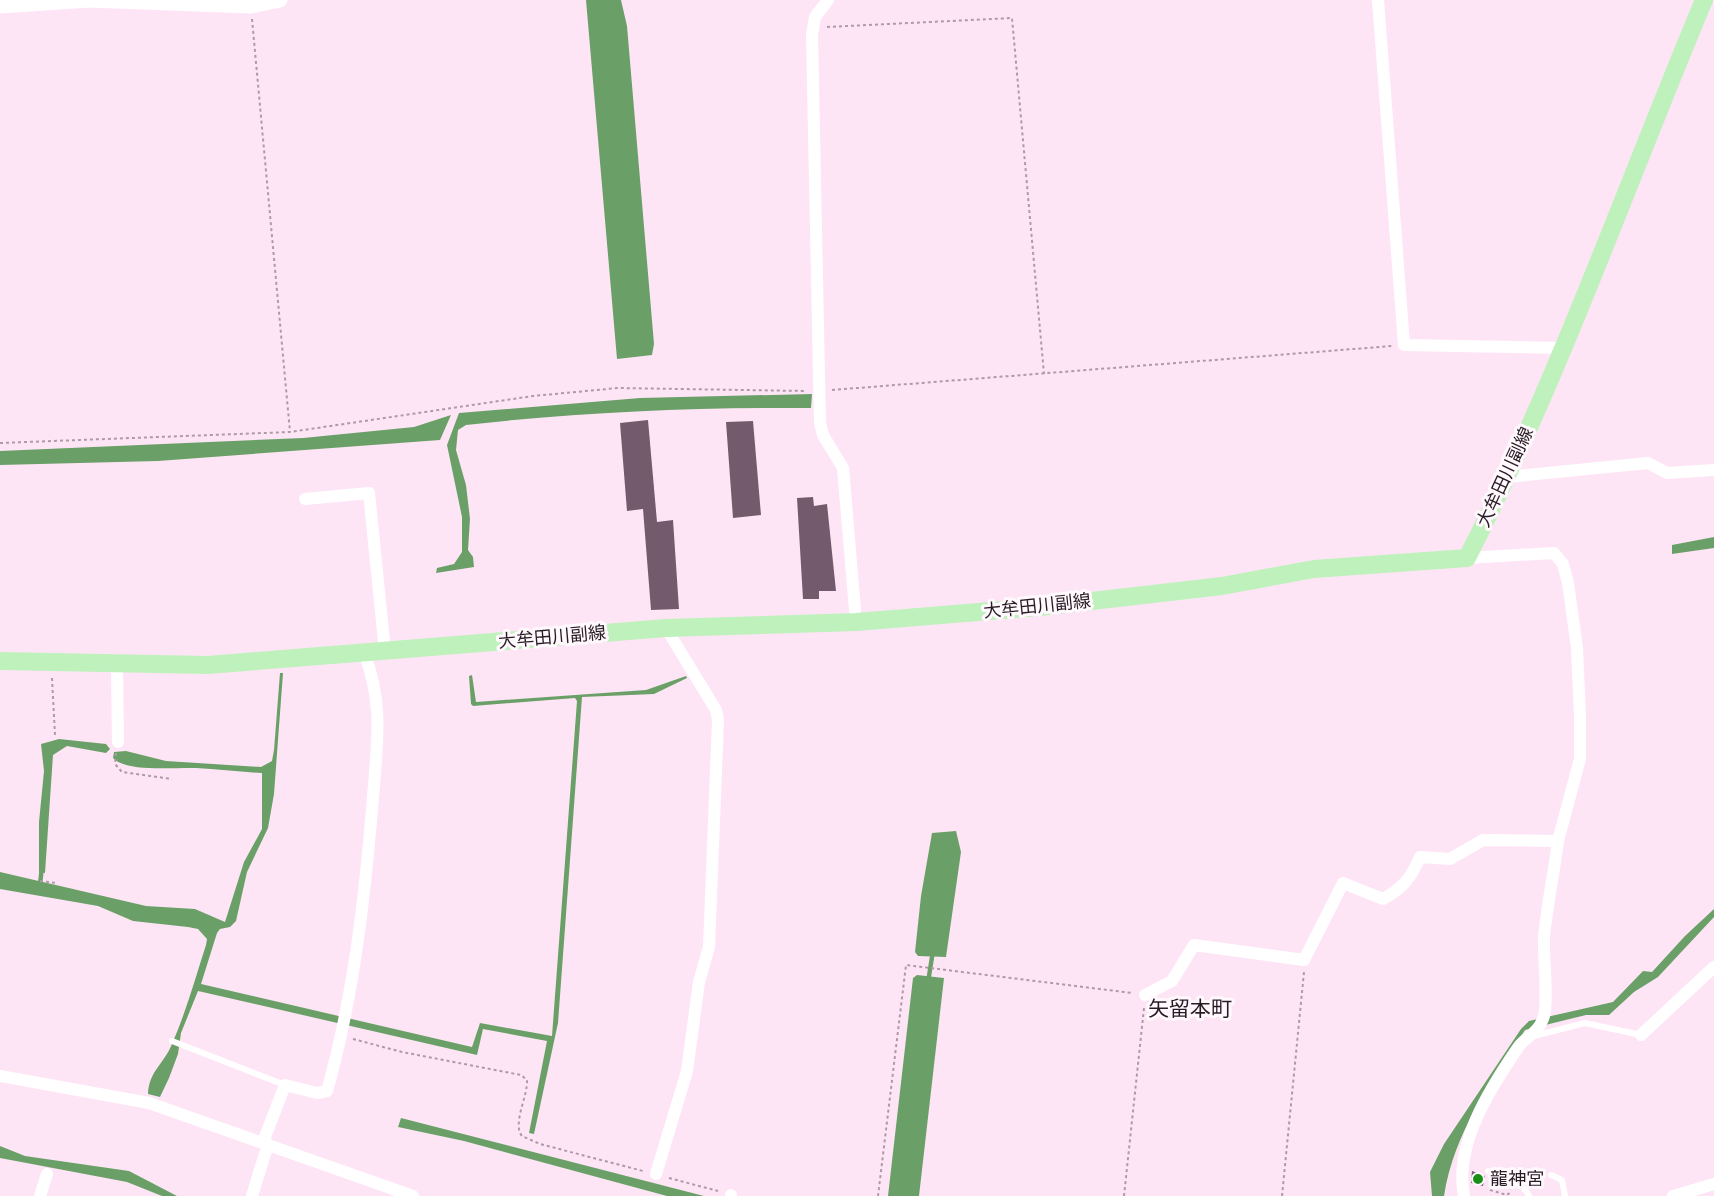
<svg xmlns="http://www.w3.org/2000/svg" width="1714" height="1196" viewBox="0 0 1714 1196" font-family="Montserrat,'Noto Sans JP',sans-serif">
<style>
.water{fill:#6aa067}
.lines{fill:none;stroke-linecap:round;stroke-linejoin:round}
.stream{stroke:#6aa067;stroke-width:4.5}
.building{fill:#745a6d}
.path{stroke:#ad9aa7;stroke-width:2;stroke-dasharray:3 3;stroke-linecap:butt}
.service{stroke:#fff;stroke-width:6}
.minor{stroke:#fff;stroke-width:12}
.tertiary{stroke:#fff;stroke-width:15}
.primary{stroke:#bff1bc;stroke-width:18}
.poi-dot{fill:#198f1a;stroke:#fff9fd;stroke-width:2}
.labels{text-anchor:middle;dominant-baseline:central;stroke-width:6;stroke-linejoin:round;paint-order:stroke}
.street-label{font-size:18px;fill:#261c23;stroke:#fff9fd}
.poi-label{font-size:18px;fill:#261c23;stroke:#fff9fd;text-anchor:start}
.quarter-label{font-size:21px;fill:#261c23;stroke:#fff9fd}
</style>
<rect width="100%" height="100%" fill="#fee5f6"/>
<path class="water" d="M586,0H621L627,26L654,344L652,355L617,359Z
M812,394L811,408C696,407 581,412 466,425L458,430L456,450L466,485L470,519L468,550L473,557L474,567L436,573L437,568L454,564L462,552V517L447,445L459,413L640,398Z
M451,415L440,440L158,461L0,465V451L303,438L414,427Z
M1714,537V548L1672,554V545Z
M280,673H283L274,794L268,828L247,872L236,921L230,927L220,929L217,933L201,984L472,1047L480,1023L552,1036L577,701L575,698L473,706L471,704L469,676L472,675L476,702L646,690L686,676L687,678L654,694L582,697L558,1023L534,1134L529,1133L547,1041L483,1029L477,1055L198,991L181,1033L178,1054L169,1078L160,1097L148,1094C149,1071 164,1064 172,1044C186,1012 195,979 206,945L207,939L198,929L188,927L133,921L98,906L0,889V872L146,906L195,909L225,922L244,862L262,829V773C240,772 218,769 196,768C177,767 127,773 113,758L114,752L126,751L166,761L261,767L272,761L274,750Z
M59,739L106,744L110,749L106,753L67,746L53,755L45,873L39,872V822L44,771L41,744Z
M956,831L961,852L946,957L918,956L915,952L921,896L932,833Z
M1714,909V917L1658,977L1634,992L1609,1015H1586L1525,1030C1491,1083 1454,1132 1444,1196H1432L1430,1172L1444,1144L1521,1029L1529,1021L1613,1002L1643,971L1652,972L1685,936Z
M917,975L944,978L919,1196H888L913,978Z
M401,1118L704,1196H667L464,1141L398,1127Z
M0,1146L25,1156L129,1171L177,1196H162L127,1182L0,1158Z"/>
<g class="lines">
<path class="stream" d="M40,885L42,866
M929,976L932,957"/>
</g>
<path class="building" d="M648,420L657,522L673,520L679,609L651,610L643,509L627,511L620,423Z
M753,421L761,515L733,518L726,422Z
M813,497L814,506L827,504L836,591H819V599H803L797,498Z
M1472,1171L1485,1176L1483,1186L1471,1183Z"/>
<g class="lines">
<path class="path" d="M252,19L290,432
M827,27L1012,18L1044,374
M832,390L1392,346
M0,443L290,432L533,396L618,388L806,391
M52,678L55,735
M116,753L115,764L122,772L172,779
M40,881L56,883
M353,1039L402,1052L521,1075L527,1080C528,1096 512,1124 522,1136L540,1144L643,1171
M669,1178L718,1191
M1490,1190L1507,1195L1512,1191
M878,1196L906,965L1132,993
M1124,1196L1144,1008
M1282,1196L1304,972"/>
<path class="service" d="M1534,1036L1585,1023L1641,1035
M172,1041L285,1085
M1488,1171C1501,1176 1523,1182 1529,1196
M1551,1175L1562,1180L1565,1196"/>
<path class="minor" d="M828,0L815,17L812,35L820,423L823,435L843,468L856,622
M1378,0L1404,345L1563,348
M1507,477L1648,463L1667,473L1714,470
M305,499L369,493L385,651
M117,665L118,742
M1145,995L1172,981L1194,945L1304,960L1343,883L1383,899C1403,888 1411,878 1420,857L1450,859L1483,840L1558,841L1580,759V716L1577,648L1568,583L1563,564L1554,553L1467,558
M1641,1035L1714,967
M0,1076L149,1103L413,1196
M263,1142L285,1085L317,1093L327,1091C354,995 365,896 373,797C377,744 384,703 364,653
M656,1174L687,1071L699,982L709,947L718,720L716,710L666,628
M40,1196L47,1174
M252,1196L268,1144
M731,1196V1195
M1464,1196C1454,1145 1489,1090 1517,1049C1524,1037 1537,1035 1543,1019C1549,1005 1543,956 1544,937C1547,905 1554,873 1558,841
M1673,1196L1714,1184"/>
<path class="tertiary" d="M0,6L89,0L251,6L280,0"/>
<path class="primary" d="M0,661L208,665L666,628L856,622L1040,607L1222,586L1314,569L1467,558C1559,378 1626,186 1704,0"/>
</g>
<circle class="poi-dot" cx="1478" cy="1179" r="6"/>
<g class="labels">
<g class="street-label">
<text transform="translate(1505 477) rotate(-65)">大牟田川副線</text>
<text transform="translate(1037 606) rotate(-6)">大牟田川副線</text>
<text transform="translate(552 637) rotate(-5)">大牟田川副線</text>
</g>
<g class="poi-label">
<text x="1490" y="1179">龍神宮</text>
</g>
<g class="quarter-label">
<text x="1190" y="1008">矢留本町</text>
</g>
</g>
</svg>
